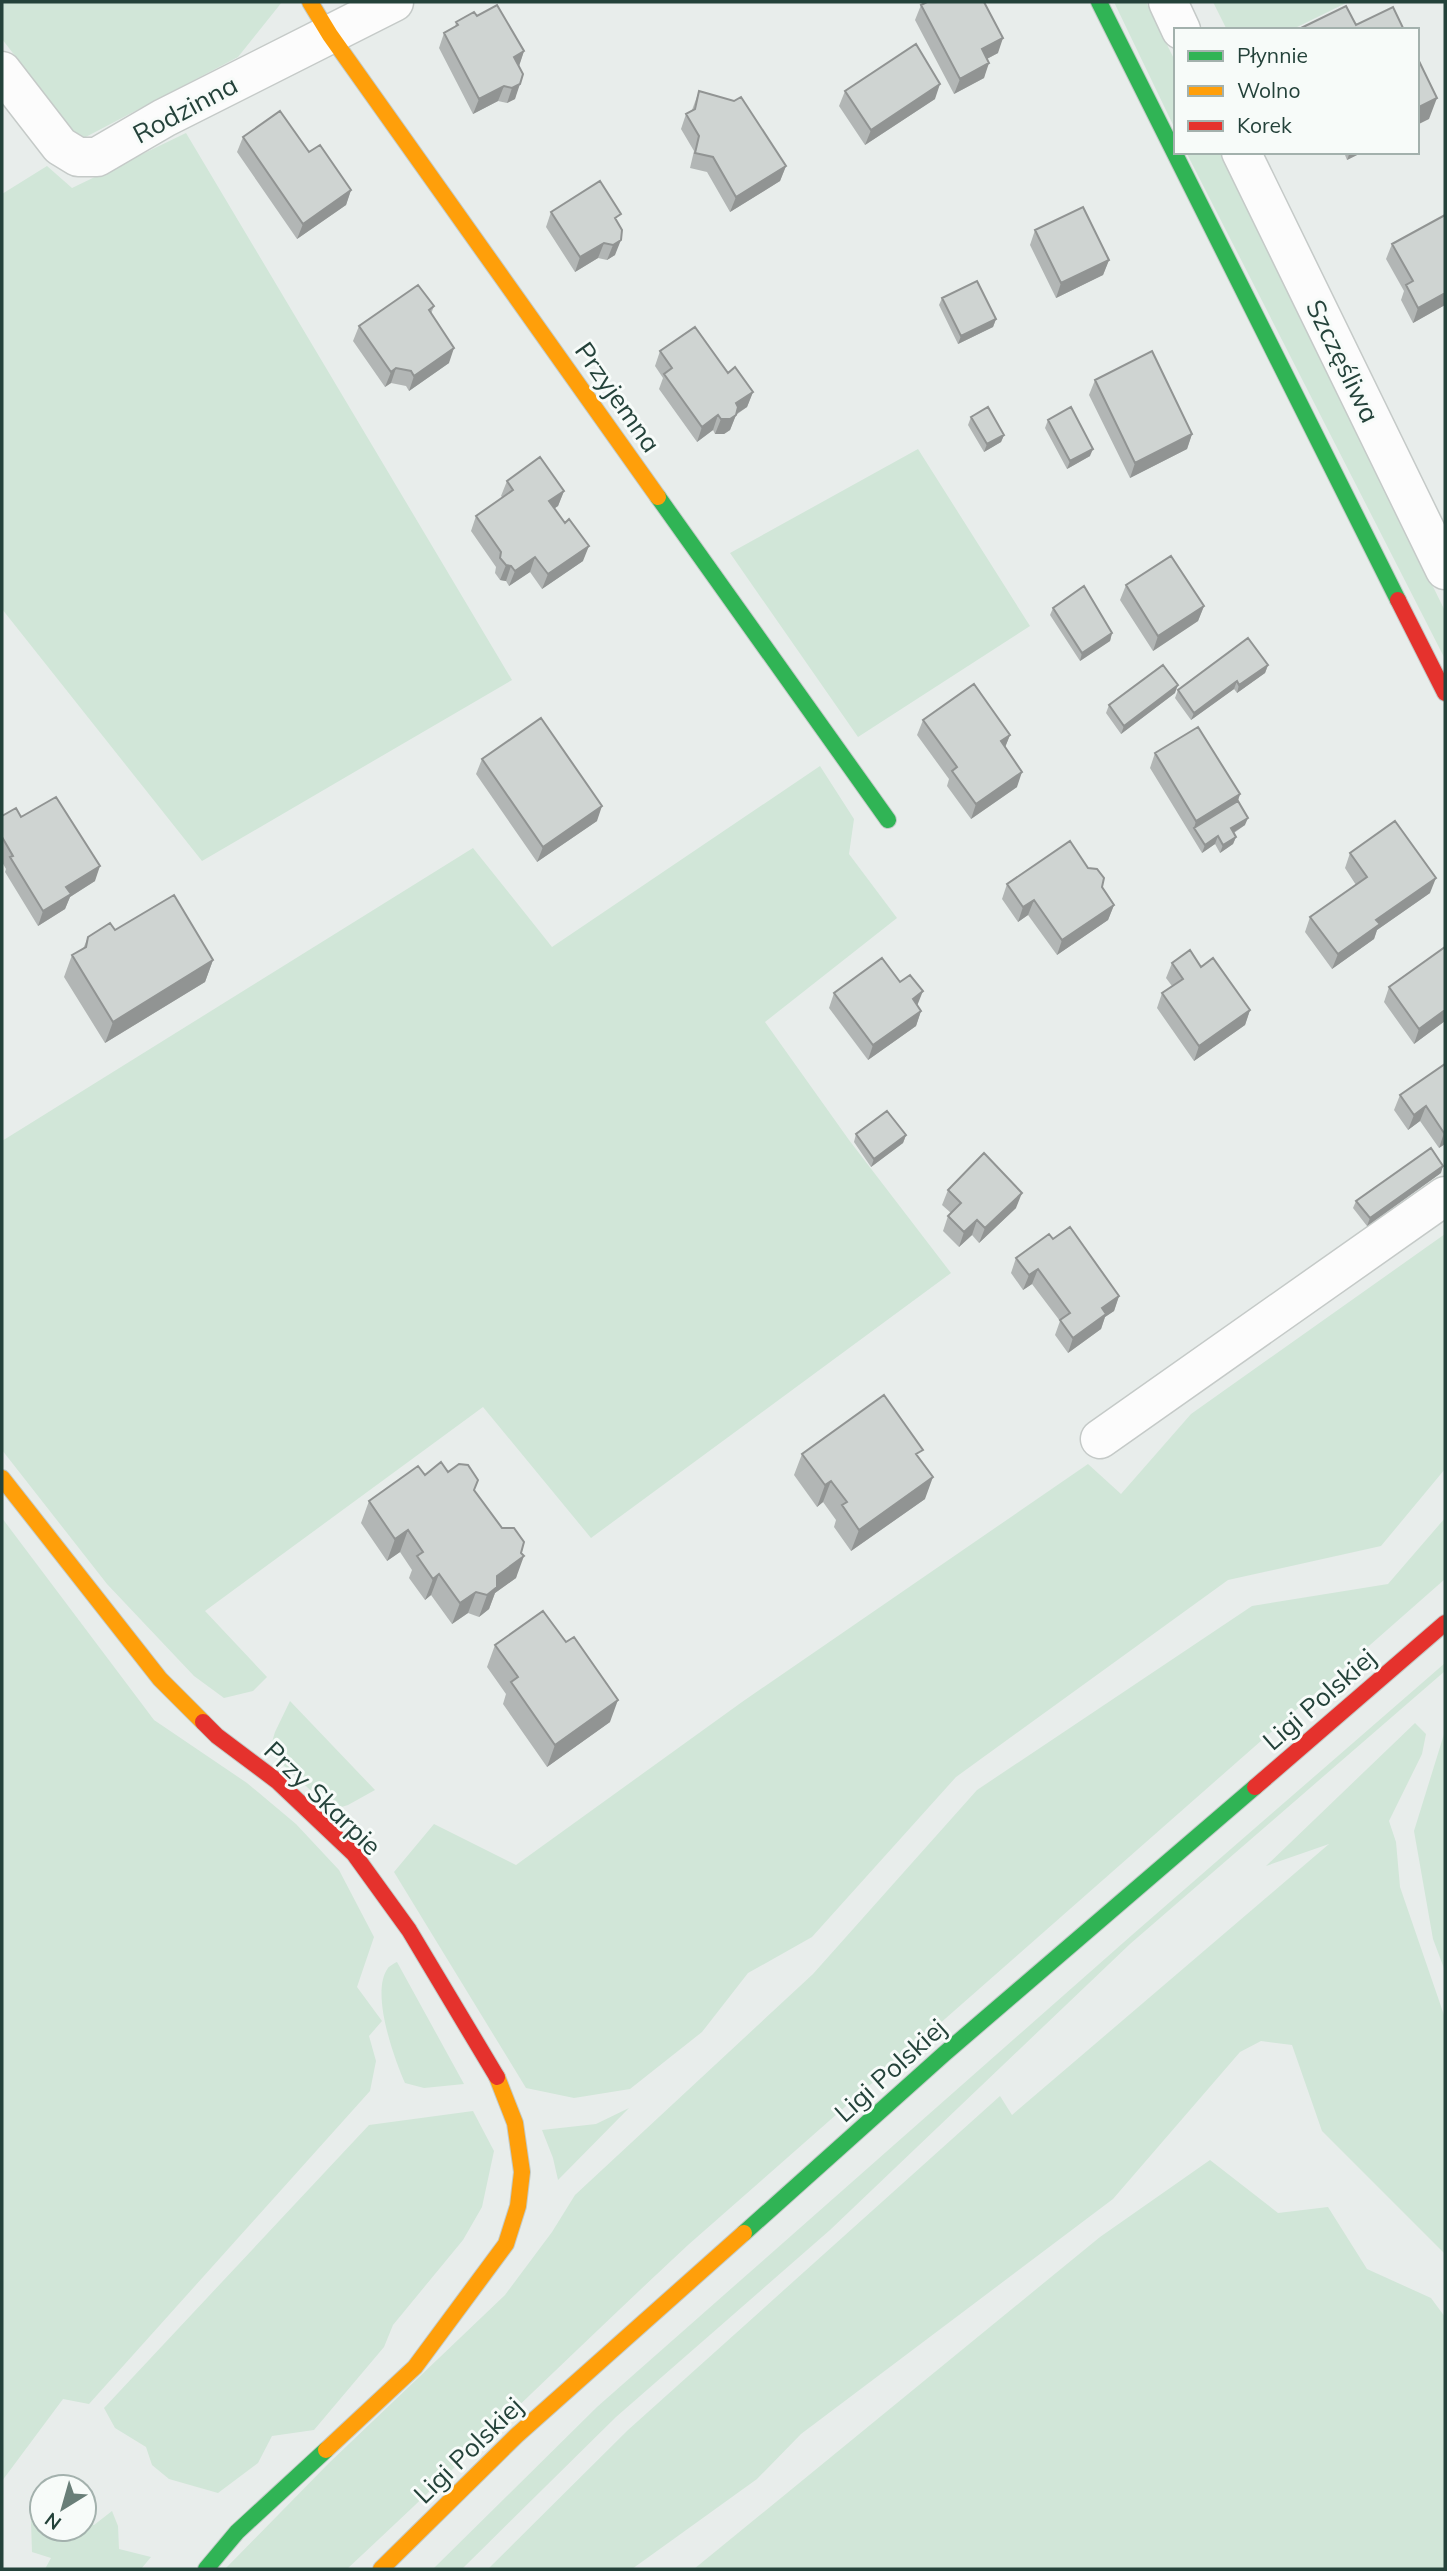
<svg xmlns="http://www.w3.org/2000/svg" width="1447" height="2571" viewBox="0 0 1447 2571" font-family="Mulish,sans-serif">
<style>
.green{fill:#d1e6d8}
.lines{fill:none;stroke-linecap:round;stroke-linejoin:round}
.street-casing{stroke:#c5cac8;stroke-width:41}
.fast-casing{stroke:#c3cbc8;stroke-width:18}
.slow-casing{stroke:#c3cbc8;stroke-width:18}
.jam-casing{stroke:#c3cbc8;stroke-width:18}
.street{stroke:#fcfcfc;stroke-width:38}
.fast{stroke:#30b455;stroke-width:16}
.slow{stroke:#ff9f0a;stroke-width:16}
.jam{stroke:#e5322d;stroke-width:16}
.wall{fill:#b2b6b5}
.shaded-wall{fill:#919493}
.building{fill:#cfd4d2;stroke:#919493;stroke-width:2}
.labels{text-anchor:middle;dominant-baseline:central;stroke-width:6;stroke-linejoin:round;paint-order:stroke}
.street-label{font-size:26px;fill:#24423a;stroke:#f7fbf9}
</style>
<rect width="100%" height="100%" fill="#e8edeb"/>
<path class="green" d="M2,2H282L238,57L80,140L2,39Z
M1114,2H1146L1176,63V131Z
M1213,2H1348L1291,30H1227Z
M186,133L512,680L202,861L2,609V194L47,166L72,188Z
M1186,152H1220L1445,611V659Z
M918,449L1030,626L858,737L730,553Z
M820,766L854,819L849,854L897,918L765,1022L849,1140L951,1273L591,1538L483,1407L205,1611L267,1677L253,1691L224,1698L194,1676L107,1584L2,1450V1141L473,848L552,947Z
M1445,1234V1469L1381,1546L1228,1580L956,1777L812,1937L748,1973L702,2032L630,2089L574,2098L526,2088L394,1872L434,1824L516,1865L742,1702L1088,1464L1121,1494L1191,1414Z
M2,1518L154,1720L247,1783L296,1824L339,1870L374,1937L357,1987L382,2021L369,2036L376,2061L370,2091L89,2404L63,2399L2,2481Z
M1445,1518V1579L688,2245C573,2352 462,2462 347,2569H225L329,2463L505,2295L552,2232L575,2195L813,1974L977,1790L1252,1606L1388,1584Z
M1445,1663V1671L1130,1944L830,2230L616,2417L462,2569H433L597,2407L1132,1935Z
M290,1701L375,1790L348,1805L332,1810L269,1752L275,1732Z
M1415,1723L1426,1734L1422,1754L1389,1821L1396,1842L1400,1887L1445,2018V2254L1322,2131L1292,2045L1261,2041L1240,2052L1113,2199L801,2434L757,2479L632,2569H488L628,2430L1000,2096L1012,2115L1329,1844L1266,1866Z
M1445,1731V1971L1433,1939L1414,1831Z
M397,1962L464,2084L424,2088L405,2083C394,2058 370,1992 388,1968C388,1967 396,1962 397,1962Z
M629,2108L558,2180L553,2158L542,2130L596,2124Z
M473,2111L494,2151L482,2207L463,2240L393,2325L384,2347L314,2430L272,2436L258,2463L218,2493L169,2479L152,2465L146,2447L115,2428L104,2408L369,2125Z
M1210,2160L1278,2213L1328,2207L1367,2269L1431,2298L1445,2317V2569H694L1100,2237Z
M112,2511L118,2526L119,2549L151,2557L141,2569H45L51,2558L32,2552L31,2521L42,2517V2529H84V2522L94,2525Z"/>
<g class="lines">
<g class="street-casing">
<path id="street" d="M1168,2L1181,30
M2,71L60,146L78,157H97L164,118L394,2
M1241,152L1445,570
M1100,1439L1445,1196"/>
</g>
<g class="fast-casing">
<path id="fast" d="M1099,2L1398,600
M658,497L888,820
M744,2233L944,2054L1255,1787
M206,2569L237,2532L326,2450"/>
</g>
<g class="slow-casing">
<path id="slow" d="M310,2L330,35L658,497
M2,1478L160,1679L203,1722
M326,2450L415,2367L506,2244L518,2206L522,2172L515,2123L497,2077
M381,2569L516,2436L744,2233"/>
</g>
<g class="jam-casing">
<path id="jam" d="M1398,600L1445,693
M203,1722L217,1736L277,1781L354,1854L409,1930L497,2077
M1255,1787L1445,1623"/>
</g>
<use href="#street" class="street"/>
<use href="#fast" class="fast"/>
<use href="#slow" class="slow"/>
<use href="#jam" class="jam"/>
</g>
<path class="wall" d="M921,5L998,53L987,59L984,78L954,94L915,20Z
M477,16L524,51L519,66L515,99L507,103L498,101L473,114L439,48L444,33L455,28L456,22Z
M699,91L786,166L780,181L730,212L707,172L690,168L694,151L681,129L686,114L692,110Z
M845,91L935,99L865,145L839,106Z
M243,137L309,152L351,190L346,205L297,239L237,152Z
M1334,152H1363L1347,160L1345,155H1335Z
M551,212L618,223L615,255L607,260L598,258L575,272L546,227Z
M1445,215V305L1413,323L1401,300L1404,291L1386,259L1392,244Z
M1035,230L1109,260L1103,275L1056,298L1030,245Z
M942,298L996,319L993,327L958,344L939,305Z
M434,306L431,314L449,363L409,391L406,386L391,383L385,387L353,341L359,326Z
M660,351L728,373L753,392L747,407L736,415L730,430L724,434H715L713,430L697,442L659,389L663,378L655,366Z
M1095,380L1192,434L1187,449L1130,478L1089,395Z
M971,417L1004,435L1001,442L984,452L968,425Z
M1048,420L1090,456L1067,469L1045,428Z
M507,481L564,491L558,506L554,508L583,561L542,589L530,572L509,586L506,581L500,580L495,573L496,567L471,531L476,516L503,498L501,496Z
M1126,585L1204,606L1198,621L1153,651L1120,600Z
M1053,608L1112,633L1110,641L1080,661L1050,615Z
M1268,665L1265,673L1237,693L1234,689L1191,720L1175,698L1178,690Z
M1175,693L1121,734L1106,713L1109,705Z
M923,720L1010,735L1005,747L1017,787L971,819L947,786L949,779L917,735Z
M1155,753L1240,794L1238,801L1245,825L1234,833L1236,837L1233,844L1220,853L1215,844L1202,853L1150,768Z
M482,759L597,821L537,862L476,774Z
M2,816L21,817L95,881L70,897L65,909L38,926L5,872L6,869L2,862Z
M1350,853L1430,893L1377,930L1374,939L1332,969L1305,932L1310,917L1356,885L1345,868Z
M1007,884L1102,887L1114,905L1108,920L1057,955L1028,915L1018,922L1002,899Z
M115,930L213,960L205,982L105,1043L64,977L72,955L83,949L88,937Z
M1445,947V1021L1414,1044L1384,1002L1389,987Z
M1172,963L1201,967L1250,1010L1245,1025L1194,1061L1157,1008L1162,993L1172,986L1166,978Z
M834,993L917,1005L921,1011L916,1026L868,1060L829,1008Z
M1445,1064V1144L1439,1148L1420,1121L1408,1130L1394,1110L1400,1095Z
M856,1134L906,1135L903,1143L871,1167L854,1142Z
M1441,1173L1367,1226L1353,1208L1356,1201Z
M948,1190L1016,1208L979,1243L972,1235L959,1247L943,1231L948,1216L951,1213L942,1205Z
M1053,1239L1119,1296L1114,1311L1105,1317L1101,1329L1068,1353L1055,1335L1060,1321L1032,1284L1023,1290L1011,1273L1016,1258Z
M802,1454L919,1459L925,1499L851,1551L834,1527L836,1520L823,1502L817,1507L794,1475Z
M448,1472L474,1490L521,1553L516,1578L495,1593L489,1609L479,1617L468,1613L452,1624L431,1595L425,1600L409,1578L412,1570L400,1552L387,1561L361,1523L369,1501L425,1475Z
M495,1645L610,1722L547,1767L503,1704L506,1694L487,1667Z"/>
<path class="shaded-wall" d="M1003,38L998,53L977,64L982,49Z
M524,51L519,66L514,57Z
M989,63L984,78L954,94L960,79Z
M520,84L515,99L507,103L512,88Z
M940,84L935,99L865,145L871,130Z
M504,86L498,101L473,114L479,99Z
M1437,98L1429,119L1417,125V108Z
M1336,152H1346L1345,155H1335Z
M1350,152H1363L1347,160Z
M786,166L780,181L730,212L736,197Z
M351,190L346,205L297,239L303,224Z
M621,240L615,255L607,260L613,245Z
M604,243L598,258L575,272L580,257Z
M1109,260L1103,275L1056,298L1061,283Z
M1445,293V305L1413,323L1418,308Z
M996,319L993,327L958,344L961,336Z
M454,348L449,363L409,391L414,376Z
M396,368L391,383L385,387L391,372Z
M753,392L747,407L730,418L736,403Z
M718,415L713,430L697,442L702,427Z
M736,415L730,430L724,434H715L721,419Z
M1192,434L1187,449L1130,478L1135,463Z
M1004,435L1001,442L984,452L987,444Z
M1093,449L1090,456L1067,469L1070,461Z
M564,491L558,506L544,516L549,501Z
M589,546L583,561L542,589L548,574Z
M535,557L530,572L509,586L515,571Z
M506,565L511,566L506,581L500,580Z
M1204,606L1198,621L1153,651L1158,636Z
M1112,633L1110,641L1080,661L1082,653Z
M1268,665L1265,673L1237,693L1239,685Z
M1237,681L1234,689L1191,720L1194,713Z
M1178,685L1175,693L1121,734L1124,726Z
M1010,735L1004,750L1001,741Z
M1022,772L1017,787L971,819L976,804Z
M1240,794L1235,809L1194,828L1196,821Z
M602,806L597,821L537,862L543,847Z
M1248,818L1245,825L1228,836L1231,828Z
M1218,836L1215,844L1202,853L1205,845Z
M1236,837L1233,844L1220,853L1223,845Z
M100,866L95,881L70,897L65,909L38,926L43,911L66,887Z
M1436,878L1430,893L1377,930L1374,939L1332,969L1338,954L1376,920Z
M1034,900L1028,915L1018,922L1023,907Z
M1114,905L1108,920L1057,955L1062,940Z
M213,960L205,982L105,1043L113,1022Z
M923,991L917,1006L913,999Z
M1250,1010L1245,1025L1194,1061L1199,1046Z
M1445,1010V1021L1414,1044L1419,1029Z
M921,1011L916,1026L868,1060L873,1045Z
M1426,1106L1420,1121L1408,1130L1414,1115Z
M1445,1132V1144L1439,1148L1444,1133Z
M906,1135L903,1143L871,1167L874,1159Z
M1443,1166L1441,1173L1367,1226L1370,1218Z
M1022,1193L1016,1208L979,1243L985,1228Z
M977,1220L972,1235L959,1247L964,1232Z
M1038,1269L1032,1284L1023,1290L1029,1275Z
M1119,1296L1114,1311L1105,1317L1101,1329L1068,1353L1073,1338L1102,1308Z
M933,1477L925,1499L851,1551L859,1530Z
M831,1481L823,1502L817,1507L825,1485Z
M408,1530L400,1552L387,1561L395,1539Z
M524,1556L516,1578L495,1593L489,1609L479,1617L487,1595L497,1576Z
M439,1574L431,1595L425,1600L433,1579Z
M476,1592L468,1613L452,1624L460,1603Z
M618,1700L610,1722L547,1767L555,1745Z"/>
<path class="building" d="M927,2H984L1003,38L982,49L989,63L960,79L921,5Z
M497,5L524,51L514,57L523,74L520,84L512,88L504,86L479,99L444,33L458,25L456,22L474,12L477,16Z
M1346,6L1356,25L1393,7L1404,30H1297Z
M916,44L940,84L871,130L845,91Z
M1417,57L1437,98L1417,108Z
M699,91L734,101L741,97L786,166L736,197L713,157L695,153L699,136L686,114L695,109Z
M280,111L309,152L320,145L351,190L303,224L243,137Z
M600,181L621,214L615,218L622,230L621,240L613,245L604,243L580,257L551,212Z
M1083,207L1109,260L1061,283L1035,230Z
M1445,215V293L1418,308L1406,285L1413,281L1392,244Z
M977,281L996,319L961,336L942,298Z
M418,285L434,306L429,310L454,348L414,376L411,371L396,368L391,372L359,326Z
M695,327L728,373L735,367L753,392L736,403L738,407L736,415L730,419H721L718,415L702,427L664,374L672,368L660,351Z
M1152,351L1192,434L1135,463L1095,380Z
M988,407L1004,435L987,444L971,417Z
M1071,407L1093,449L1070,461L1048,420Z
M540,457L564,491L549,501L565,523L569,519L589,546L548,574L535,557L515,571L511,566L506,565L500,558L501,552L476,516L513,490L507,481Z
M1171,556L1204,606L1158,636L1126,585Z
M1084,586L1112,633L1082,653L1053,608Z
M1248,638L1268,665L1239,685L1237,681L1194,713L1178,690Z
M1163,665L1178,685L1124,726L1109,705Z
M974,684L1010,735L1001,741L1022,772L976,804L952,771L957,767L923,720Z
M541,718L602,806L543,847L482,759Z
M1198,727L1240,794L1196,821L1155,753Z
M56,797L100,866L66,887L71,894L43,911L10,857L13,856L2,837V816L16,808L21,817Z
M1238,801L1248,818L1231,828L1236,837L1223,845L1218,836L1205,845L1194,828Z
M1395,821L1436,878L1376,920L1380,924L1338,954L1310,917L1367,877L1350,853Z
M1070,841L1088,868L1097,869L1104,878L1102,887L1114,905L1062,940L1034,900L1023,907L1007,884Z
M174,895L213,960L113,1022L72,955L86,947L88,937L110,923L115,930Z
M1445,947V1010L1419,1029L1389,987Z
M1190,950L1201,967L1213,958L1250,1010L1199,1046L1162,993L1183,979L1172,963Z
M882,958L900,982L910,975L923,991L913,999L921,1011L873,1045L834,993Z
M1445,1064V1132L1444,1133L1426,1106L1414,1115L1400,1095Z
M887,1111L906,1135L874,1159L856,1134Z
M1431,1148L1443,1166L1370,1218L1356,1201Z
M984,1153L1022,1193L985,1228L977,1220L964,1232L948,1216L961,1203L948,1190Z
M1070,1227L1119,1296L1102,1308L1106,1314L1073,1338L1060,1320L1070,1313L1038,1269L1029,1275L1016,1258L1049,1234L1053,1239Z
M884,1395L923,1450L916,1454L933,1477L859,1530L842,1505L847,1502L831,1481L825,1485L802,1454Z
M441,1462L448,1472L459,1464L468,1465L478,1480L474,1490L502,1528H514L524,1542L521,1553L524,1556L497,1576V1587L487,1595L476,1592L460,1603L439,1574L433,1579L417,1556L423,1552L408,1530L395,1539L369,1501L418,1466L425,1475Z
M543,1611L566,1642L574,1637L618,1700L555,1745L511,1682L518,1677L495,1645Z"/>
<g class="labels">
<g class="street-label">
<text transform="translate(185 109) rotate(-28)">Rodzinna</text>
<text transform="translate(1343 361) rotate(64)">Szczęśliwa</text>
<text transform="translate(618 397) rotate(55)">Przyjemna</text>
<text transform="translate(1319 1699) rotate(-41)">Ligi Polskiej</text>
<text transform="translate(323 1798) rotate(44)">Przy Skarpie</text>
<text transform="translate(890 2070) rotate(-42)">Ligi Polskiej</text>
<text transform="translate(468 2450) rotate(-44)">Ligi Polskiej</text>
</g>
</g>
<rect width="1447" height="2571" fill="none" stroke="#24423a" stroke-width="7"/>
<rect x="1174" y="28" width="245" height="126" fill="#f7fbf9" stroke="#a3b1ad" stroke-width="2"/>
<rect x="1188" y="51" width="35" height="10" fill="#30b455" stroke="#a3b1ad" stroke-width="2"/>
<text x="1237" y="63" font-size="21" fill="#24423a">Płynnie</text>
<rect x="1188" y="86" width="35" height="10" fill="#ff9f0a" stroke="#a3b1ad" stroke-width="2"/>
<text x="1237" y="98" font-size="21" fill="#24423a">Wolno</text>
<rect x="1188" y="121" width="35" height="10" fill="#e5322d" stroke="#a3b1ad" stroke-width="2"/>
<text x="1237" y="133" font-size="21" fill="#24423a">Korek</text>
<g transform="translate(63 2508) rotate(217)"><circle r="33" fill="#f7fbf9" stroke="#a3b1ad" stroke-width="2"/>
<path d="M0-5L12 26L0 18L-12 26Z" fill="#697e78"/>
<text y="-10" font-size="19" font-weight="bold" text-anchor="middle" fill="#24423a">N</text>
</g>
</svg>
